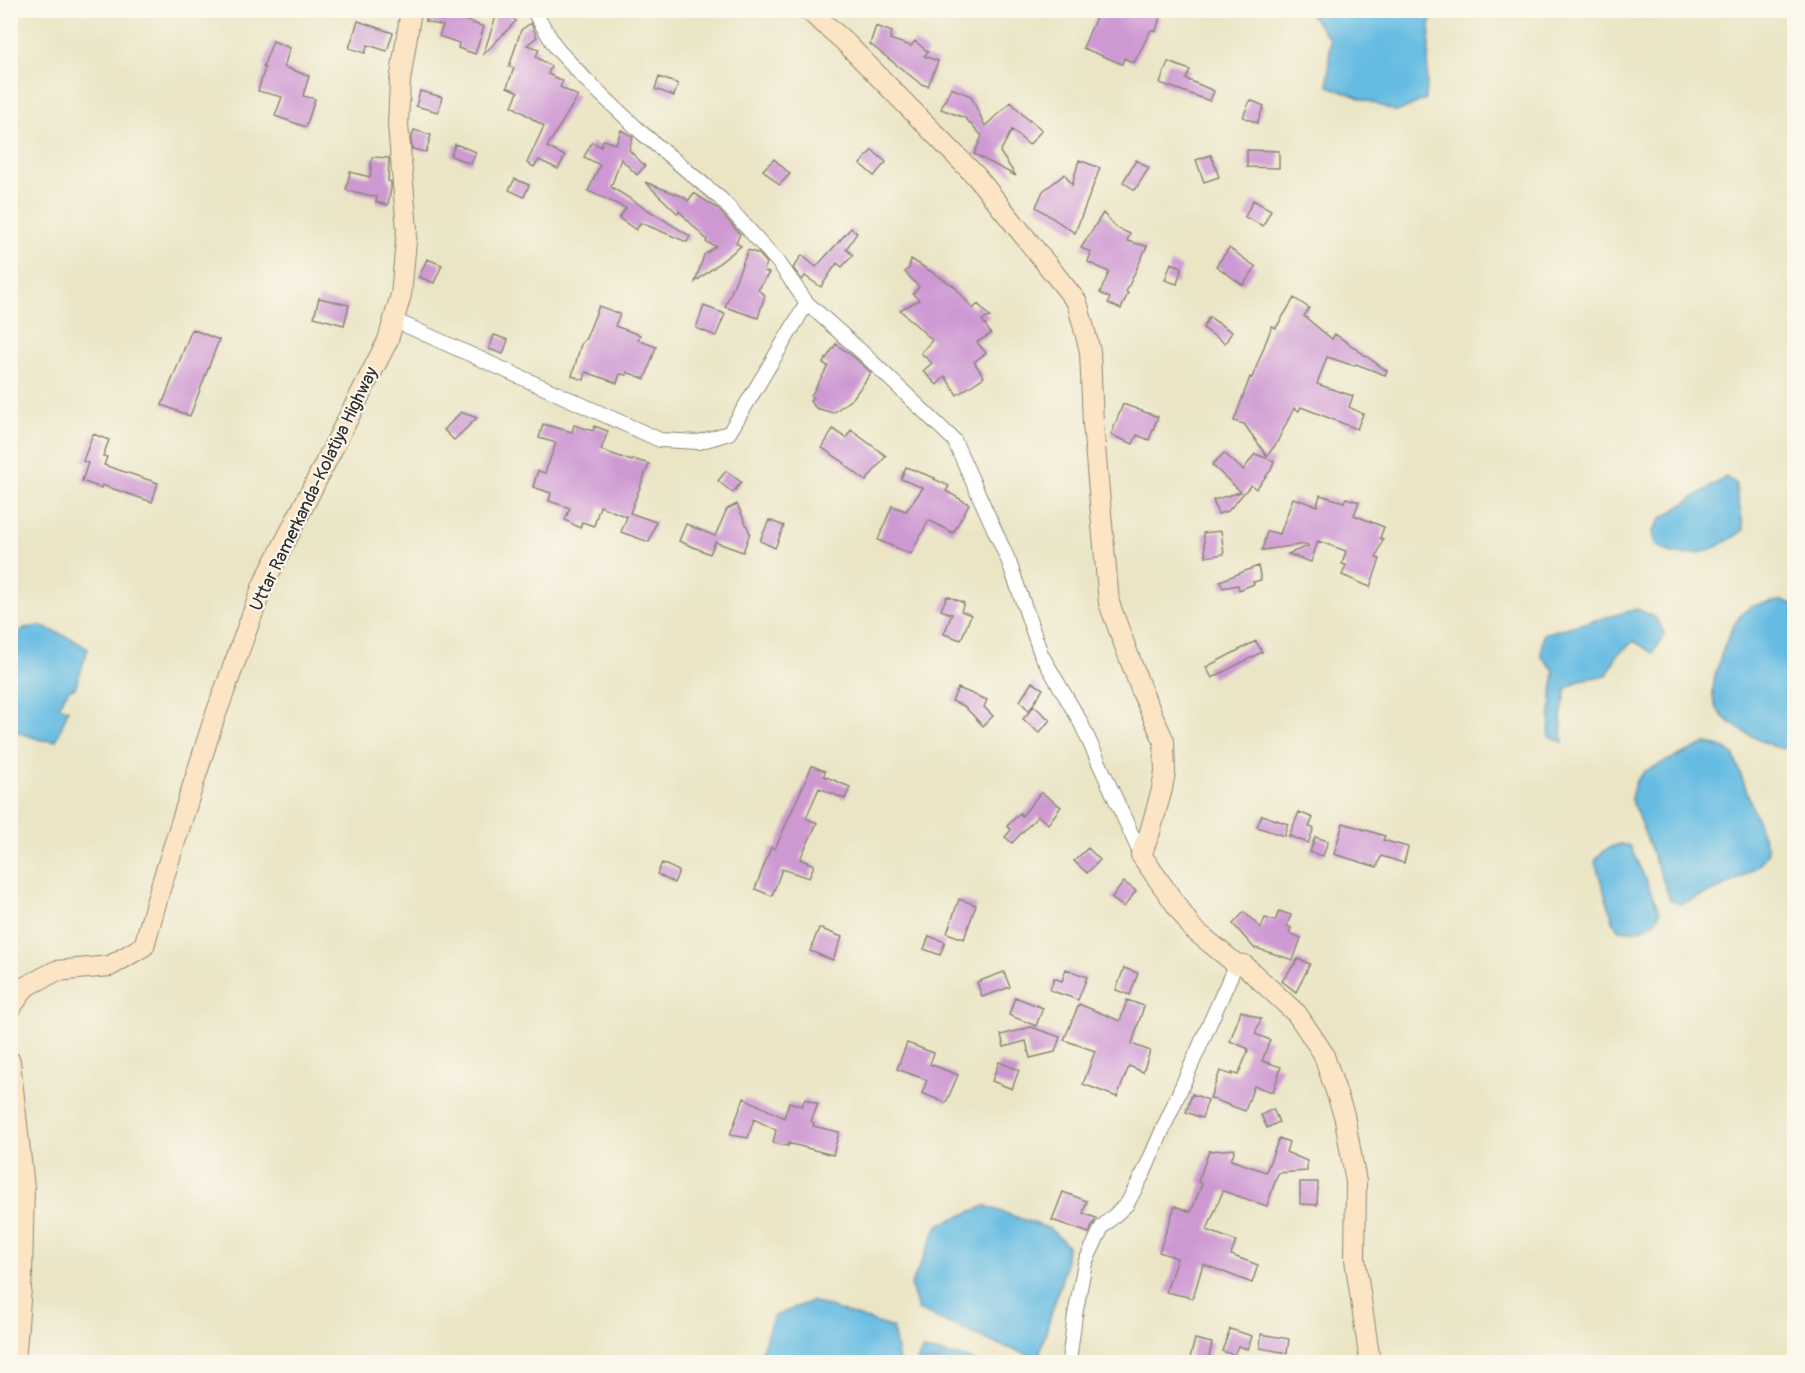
<svg xmlns="http://www.w3.org/2000/svg" width="1805" height="1373" viewBox="0 0 1805 1373" font-family="Pangolin,sans-serif">
<style>
.water{fill:#65bbe2;stroke:#487386;stroke-width:1.5}
.building{fill:#ce98d3}
.lines{fill:none;stroke-linecap:round;stroke-linejoin:round}
.street-casing{stroke:#8b8878;stroke-width:16}
.secondary-casing{stroke:#8b8878;stroke-width:22}
.street{stroke:#fff;stroke-width:14}
.secondary{stroke:#fce5c4;stroke-width:20}
.labels{text-anchor:middle;dominant-baseline:central;stroke-width:4.5;stroke-linejoin:round;paint-order:stroke}
.street-label{font-size:18px;fill:#2b2b2b;stroke:#fbf7ec}
</style>
<rect width="100%" height="100%" fill="#fbf7ec"/>
<filter id="ink" filterUnits="userSpaceOnUse"><feTurbulence type="fractalNoise" baseFrequency=".0167" numOctaves="2"/><feDisplacementMap in="SourceGraphic" scale="12" xChannelSelector="R" yChannelSelector="G"/><feConvolveMatrix kernelMatrix="1 2 1 2 8 2 1 2 1" color-interpolation-filters="sRGB"/></filter>
<filter id="wash" filterUnits="userSpaceOnUse"><feTurbulence type="fractalNoise" baseFrequency=".008" numOctaves="4" result="noise"/><feDisplacementMap in="SourceGraphic" scale="24" xChannelSelector="R" yChannelSelector="G"/><feGaussianBlur stdDeviation="1.35" result="paint"/><feColorMatrix in="noise" values="0 0 0 0 0 0 0 0 0 0 0 0 0 0 0 0 0 1.4 0 .05"/><feComposite in="paint" operator="in"/></filter>
<g filter="url(#wash)">
<rect width="100%" height="100%" fill="#ebe5c6"/>
<path class="water" d="M1307,11H1431L1426,99L1397,112L1328,86L1330,39Z
M1726,477L1735,483L1744,530C1718,549 1683,567 1655,544L1653,531L1662,518Z
M1781,601L1794,604V748C1781,751 1771,745 1759,740C1743,731 1720,721 1714,702C1708,684 1729,628 1742,614C1752,603 1767,603 1781,601Z
M1637,609L1656,618L1665,634L1653,653L1634,641L1617,655L1607,675L1580,680L1567,688L1561,716L1563,742L1549,736L1554,670L1541,656L1543,634Z
M41,626L72,639L88,649L75,688L69,689L59,705L68,710L56,741L41,740L11,730V644L24,628Z
M1706,743L1726,749L1734,756L1768,850C1761,876 1704,895 1680,904L1671,901L1631,798L1635,783L1645,771Z
M1621,844L1630,846L1660,912C1654,929 1636,932 1620,930L1614,923L1595,862C1599,852 1611,846 1621,844Z
M985,1206L1050,1229L1067,1245L1065,1268L1038,1358L997,1344L918,1310L911,1285L938,1225Z
M811,1301L893,1328L899,1362H758L773,1317Z
M922,1350L962,1357L976,1362H917Z"/>
<g id="blocks">
<path class="building" d="M429,10H462L459,18L484,27L475,54L458,48L459,43L439,36L443,26L425,21Z
M498,10H504L516,21L483,55Z
M1099,10H1141L1160,17L1156,31L1151,30L1134,63L1124,58L1122,64L1083,48Z
M358,21L393,33L387,51L368,45L365,53L349,48Z
M531,23L537,37L527,45L539,49L536,57L551,66L548,74L563,81L560,87L578,96L547,147L565,156L558,169L539,160L534,167L527,163L544,126L512,106L518,92L507,87L514,68L509,67L521,30Z
M876,26L892,32L890,39L911,46L915,41L928,52L924,56L938,61L928,86L921,84L870,44Z
M273,41L290,48L284,67L309,76L303,96L315,99L306,127L275,116L282,97L258,91L265,68L263,67Z
M1168,62L1190,70L1186,79L1214,91L1210,101L1160,83Z
M659,77L678,84L674,96L655,89Z
M951,88L971,96L985,126L1011,102L1029,121L1030,120L1042,130L1029,145L1012,130L1000,152L1016,176L974,154L982,136L965,118L941,109Z
M420,91L442,97L438,112L416,106Z
M1250,100L1264,106L1257,123L1243,117Z
M414,130L431,135L426,152L412,149L411,139Z
M621,130L633,137L629,150L645,166L637,175L621,159L611,187L690,236L687,242L641,223L636,230L619,218L626,208L588,191L600,165L584,157L592,142L601,147L603,140L616,144Z
M455,144L476,152L471,164L451,156Z
M872,150L886,162L874,176L860,164Z
M1247,150L1279,151V168L1247,167Z
M1211,155L1219,177L1204,182L1196,160Z
M372,157L389,158L388,181L391,182V188L388,205L376,202L377,197L346,190L350,172L370,177Z
M774,159L790,174L779,185L763,170Z
M1079,160L1100,168L1075,233L1036,207L1043,191L1065,174L1072,185Z
M1136,160L1149,168L1135,190L1123,182Z
M515,179L529,185L524,197L509,190Z
M645,182L684,197L688,201L694,193L717,208L740,234L736,243L741,246L695,282L704,255L716,246L706,242L707,240L679,211L678,214Z
M1253,200L1271,210L1263,226L1245,217Z
M1103,213L1117,228L1130,234L1127,241L1147,246L1126,292L1128,293L1121,309L1108,303L1110,298L1100,293L1109,272L1088,262L1091,252L1081,248Z
M851,228L857,233L846,249L853,255L842,267L837,263L821,287L805,276L802,280L793,268L802,255L816,267Z
M1229,248L1256,267L1243,285L1216,266Z
M748,250L759,254L767,263L764,271L769,273L758,290L765,295L758,318L725,307Z
M427,259L442,265L434,283L419,277Z
M911,259L954,286L973,309L978,304L990,317L982,320L991,334L977,342L986,353L974,362L984,377L957,395L945,376L937,385L923,371L932,363L921,353L932,340L900,310L919,300L913,294L919,287L905,272L909,268Z
M1171,263L1182,267L1177,284L1165,280Z
M319,298L349,305L344,325L314,317Z
M1294,298L1309,308L1304,316L1332,339L1335,334L1387,371L1385,375L1356,364L1355,366L1327,357L1317,384L1353,396L1349,407L1363,414L1357,429L1301,407L1299,411L1294,408L1276,444L1267,456L1244,424L1234,421L1250,377L1252,378L1272,326L1276,328Z
M599,306L620,314L615,326L640,335L638,340L656,347L645,379L627,372V375L620,374L617,383L586,372L584,380L572,376L581,344L586,338Z
M704,306L725,314L716,336L696,328Z
M1209,317L1232,332L1225,343L1203,328Z
M192,329L219,340L190,416L162,405Z
M494,335L508,340L503,354L489,349Z
M836,344L855,358L871,373L853,398L833,413L816,408L810,401L813,397L811,396L828,366L823,363Z
M1123,404L1158,417L1149,440L1137,435L1133,444L1111,435Z
M461,412L477,418L454,440L444,430Z
M543,424L572,432L574,425L593,431L594,426L608,431L601,450L632,461L633,459L649,464L630,513L656,522L649,542L621,532L627,517L600,506L594,526L582,522L580,528L565,520L570,508L549,501L551,493L533,487L538,471L545,473L556,443L539,438Z
M833,429L846,438L851,430L886,456L866,481L844,464L845,463L822,448Z
M93,434L109,440L103,456L107,457L104,465L158,483L152,502L102,485L101,488L82,481L88,463L83,461Z
M1224,453L1243,470L1255,454L1274,461L1271,470L1256,489L1251,485L1228,511L1218,514L1213,500L1241,492L1212,465Z
M906,467L935,478L934,479L949,486L946,491L969,504L953,533L929,520L911,554L878,540L892,506L906,511L923,488L901,479Z
M726,471L741,482L733,493L718,481Z
M1320,495L1344,502L1346,498L1359,502L1354,515L1384,527L1380,538L1383,539L1376,558L1380,559L1370,587L1342,575L1346,565L1342,564L1346,551L1318,541L1311,562L1288,554L1308,546L1307,544L1262,550L1267,531L1280,534L1293,498L1317,506Z
M737,504L750,533L743,552L715,542L710,554L679,541L686,524L715,536L727,509Z
M769,520L784,526L775,548L760,541Z
M1221,531L1224,554L1206,557L1203,533Z
M1258,566L1261,580L1253,582L1254,584L1239,590L1238,585L1223,588L1220,581Z
M947,596L964,603L961,611L971,615L961,640L944,634L952,614L941,610Z
M1256,641L1262,652L1212,678L1206,667Z
M1032,682L1043,689L1029,711L1020,701Z
M958,688L987,700L984,707L993,716L983,726L964,706L952,701Z
M1034,706L1050,720L1039,733L1023,719Z
M812,766L825,771L824,776L850,787L845,799L819,788L806,818L817,823L800,859L814,865L809,878L782,869L772,896L755,889L771,847L775,849Z
M1041,792L1061,807L1048,824L1038,816L1012,843L1005,837L1011,830L1007,826L1020,813L1022,816Z
M1299,812L1313,818L1309,827L1314,828L1308,843L1289,836Z
M1262,815L1288,824L1284,836L1257,827Z
M1343,823L1385,836L1383,840L1408,847L1404,863L1381,856L1377,867L1334,854Z
M1315,837L1328,841L1323,856L1310,852Z
M1088,848L1100,860L1087,873L1074,861Z
M662,863L679,871L674,883L657,874Z
M1124,882L1136,891L1124,907L1111,898Z
M959,899L976,905L964,939L947,933Z
M1279,911L1291,915L1287,926L1291,928L1289,933L1301,938L1293,960L1256,948L1255,949L1233,924L1244,912L1261,928L1265,918L1275,921Z
M819,928L842,937L833,960L810,951Z
M929,936L945,942L940,955L924,949Z
M1298,959L1310,964L1296,992L1282,981Z
M1124,968L1138,973L1130,995L1116,990Z
M1066,969L1087,977L1078,1000L1050,990L1054,978L1062,981Z
M1004,972L1010,987L982,997L977,982Z
M1015,997L1043,1008L1036,1026L1009,1015Z
M1127,1000L1144,1006L1132,1044L1150,1051L1143,1072L1129,1066L1117,1097L1083,1084L1095,1051L1064,1040L1079,1004L1120,1021Z
M1241,1011L1261,1019L1255,1034L1270,1040L1262,1061L1281,1067L1273,1092L1254,1086L1245,1111L1210,1098L1220,1071L1232,1075V1073L1238,1075L1248,1051L1247,1048L1230,1041Z
M1031,1027L1060,1037L1055,1052L1030,1058L1026,1041L1004,1047L1001,1035Z
M907,1043L934,1053L930,1064L958,1075L946,1103L922,1093L927,1080L897,1069Z
M999,1062L1019,1070L1012,1089L992,1081Z
M1192,1094L1208,1100L1202,1118L1186,1112Z
M744,1098L784,1118L789,1102L802,1106L805,1099L818,1104L811,1121L814,1123L813,1126L839,1132L833,1155L788,1143V1146L773,1143L776,1130L754,1119L748,1138L730,1135Z
M1273,1109L1279,1122L1267,1128L1261,1115Z
M1279,1138L1289,1142L1286,1152L1307,1161V1171L1278,1173L1267,1206L1223,1191L1207,1230L1236,1241L1231,1255L1258,1265L1252,1283L1203,1264L1193,1298L1166,1292L1177,1258L1159,1252L1175,1206L1191,1212L1202,1184L1198,1182L1209,1151L1235,1149L1231,1160L1266,1172Z
M1300,1182H1318L1317,1205L1300,1204Z
M1063,1192L1087,1201L1083,1213L1096,1218L1089,1233L1052,1220Z
M1230,1329L1252,1336L1248,1349L1238,1346L1234,1355L1222,1351Z
M1261,1334L1289,1339L1287,1353L1260,1348Z
M1195,1339L1212,1343L1208,1362H1189Z"/>
</g>
</g>
<g filter="url(#ink)">
<use href="#blocks" fill-opacity="0" stroke="#8b8878" stroke-width="1.5"/>
<g class="lines">
<g class="street-casing">
<path id="street" d="M533,10L557,49L586,80L642,133L721,199L779,263L807,303L864,354L954,440L1009,562L1041,654L1080,721L1141,855
M394,320L660,440L699,442L729,433L807,303
M1069,1362L1075,1315L1085,1263L1102,1227L1127,1204L1144,1172L1236,964"/>
</g>
<g class="secondary-casing">
<path id="secondary" d="M808,10L843,40L976,176L1077,302L1090,351L1093,424L1109,603L1142,692L1164,741L1165,772L1162,789L1150,832L1141,855L1193,929L1236,964L1244,965L1297,1014L1323,1053L1344,1115L1356,1182L1355,1259L1370,1362
M10,1009L25,987L56,971L110,966L144,946L160,889L213,722L263,585L388,340L401,295L407,230L398,125L400,81L411,10
M10,1061L24,1188L22,1275L15,1362"/>
</g>
<use href="#street" class="street"/>
<use href="#secondary" class="secondary"/>
</g>
</g>
<g class="labels">
<g class="street-label">
<text transform="translate(314 489) rotate(-64)">Uttar Ramerkanda-Kolatiya Highway</text>
</g>
</g>
<rect width="1805" height="1373" fill="none" stroke="#fbf7ec" stroke-width="36"/>
</svg>
